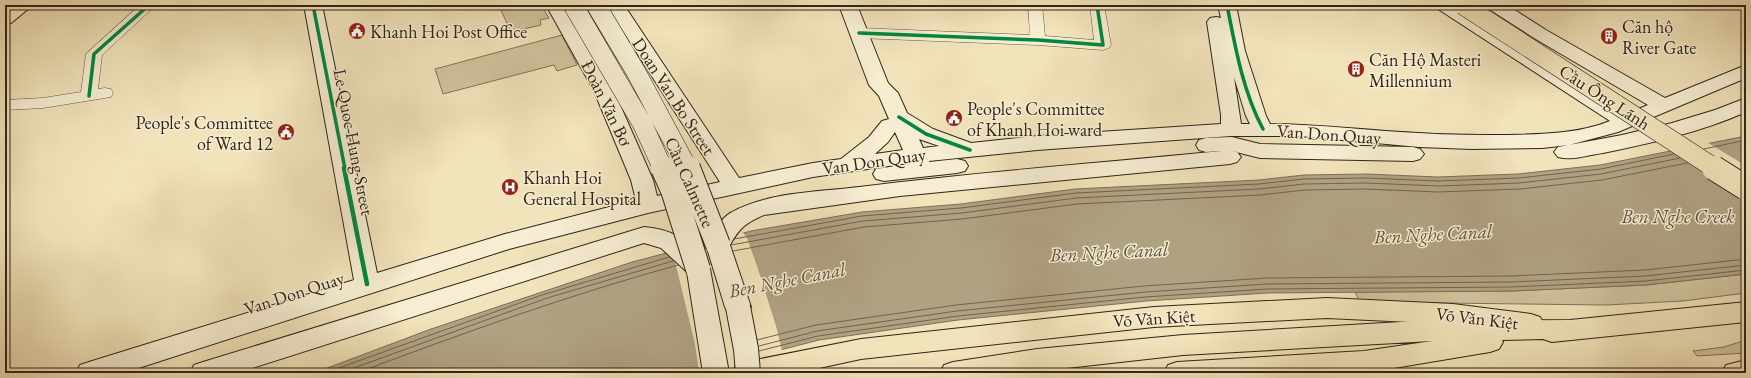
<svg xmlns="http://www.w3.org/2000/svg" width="1751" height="378" viewBox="0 0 1751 378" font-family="'EB Garamond',serif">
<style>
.green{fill:#d0c39e;stroke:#80745b}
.water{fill:#afa283;stroke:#7c7058}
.pier{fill:#f1e3ba}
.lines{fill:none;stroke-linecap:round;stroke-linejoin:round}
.shore{stroke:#70644e;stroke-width:1}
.street-casing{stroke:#605440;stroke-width:1}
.secondary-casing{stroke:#302518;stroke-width:2}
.primary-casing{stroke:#302518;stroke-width:2}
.highway-casing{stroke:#302518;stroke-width:2}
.street{fill:#f6edd2;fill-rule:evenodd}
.secondary{fill:#f6edd2;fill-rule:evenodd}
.primary{fill:#f1e3ba;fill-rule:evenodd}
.highway{fill:#f1e3ba;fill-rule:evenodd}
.secondary-bridge-far1-casing{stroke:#302518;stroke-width:20;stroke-linecap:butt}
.secondary-bridge-casing{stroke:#302518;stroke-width:26;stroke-linecap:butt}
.primary-bridge-far1-casing{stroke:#302518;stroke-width:20;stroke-linecap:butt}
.primary-bridge-casing{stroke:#302518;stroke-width:26;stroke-linecap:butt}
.secondary-bridge-far1{stroke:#f6edd2;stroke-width:19}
.secondary-bridge{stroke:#f6edd2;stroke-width:24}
.primary-bridge-far1{stroke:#f1e3ba;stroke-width:19}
.primary-bridge{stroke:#f1e3ba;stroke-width:24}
.cycleway-far1-casing{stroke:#f6edd2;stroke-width:5.5}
.cycleway-casing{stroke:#f6edd2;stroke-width:7}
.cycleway-far1{stroke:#00873e;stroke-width:3.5}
.cycleway{stroke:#00873e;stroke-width:4.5}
.labels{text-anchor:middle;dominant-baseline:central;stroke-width:3;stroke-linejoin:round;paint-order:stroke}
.poi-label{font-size:18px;fill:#302518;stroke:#f6edd2;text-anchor:start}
.street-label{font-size:18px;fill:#302518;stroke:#f6edd2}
.water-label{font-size:19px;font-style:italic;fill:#5c513d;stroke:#f6edd2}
</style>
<rect width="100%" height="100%" fill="#f1e3ba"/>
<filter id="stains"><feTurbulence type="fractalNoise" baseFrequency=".005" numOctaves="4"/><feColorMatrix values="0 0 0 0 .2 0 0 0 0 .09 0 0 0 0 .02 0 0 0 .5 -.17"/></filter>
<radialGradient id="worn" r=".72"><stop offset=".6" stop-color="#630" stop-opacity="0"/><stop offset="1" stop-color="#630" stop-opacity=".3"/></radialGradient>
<path class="green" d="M501,5H541L549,18L540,20L541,25L511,32L499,6Z
M562,35L577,65L557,71L554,65L443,94L435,69Z
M1746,274V293L1683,301L1606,305L1360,302L1355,292L1512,291L1646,285Z
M1746,340V353L1697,356L1693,351L1724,347Z"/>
<path class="water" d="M1746,136V274L1646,285L1512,291L1267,293L1146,301L958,320L819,340L691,373H314L431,329L632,262L751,231L862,212L961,204L1075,189L1259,180L1304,175L1366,174L1438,177L1518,174L1600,165Z"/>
<path class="pier" d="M1707,142L1746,166V199L1670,149Z
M742,231L747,238L757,266L776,326L782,351L699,372L695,344L672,249Z"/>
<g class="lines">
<path class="shore" d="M1704,149L1746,140
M734,239L862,216L961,208L1076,193L1259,184L1304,179L1366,178L1438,181L1519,178L1601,169L1674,154
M731,245L863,221L962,213L1076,198L1259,189L1304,184L1366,183L1438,186L1519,183L1601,174L1680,158
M733,251L864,227L962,219L1077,204L1260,195L1305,190L1366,189L1438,192L1520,189L1602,180L1687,163
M757,340L816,325L956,305L1144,286L1267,278L1511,276L1645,270L1746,259
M759,346L817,331L957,311L1145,292L1267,284L1511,282L1645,276L1746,265
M759,351L818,336L958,316L1145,297L1267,289L1511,287L1646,281L1746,270
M325,373L539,296L669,257
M340,373L547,298L673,261
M357,373C463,333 569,295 678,265"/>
<g class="street-casing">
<path id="street" d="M140,5H156L102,55L98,89L105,88L111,89L113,93L111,97L43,108L5,110V100L43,98L81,92L86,54Z
M1028,5H1042L1045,36L1094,40L1090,5H1104L1111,45L1109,48L1103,50L1038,45L859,38L853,36L851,33L853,30L859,28L1030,35Z"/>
</g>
<g class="secondary-casing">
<path id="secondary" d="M13,5H33L11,23L5,24V11Z
M304,5H322L377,273L505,234L636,200L631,180L594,91L546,5H564L614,91L653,180L657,196L720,182L606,5H624L739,178L813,163L841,159L869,137L882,121L889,119L879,96L869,85L839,5H857L888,83L898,93L907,113L933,129L971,143L1037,136L1221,124V115L1207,22L1210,18L1216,17L1221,18L1218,5H1236L1245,51L1266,116L1270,124C1320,124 1370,131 1419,133C1449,135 1478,135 1508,135C1542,134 1578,134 1610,121L1438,9L1435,5H1456L1626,114L1648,105L1534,38L1489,9L1486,5H1507L1546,30L1665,98L1746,65V78L1618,132L1569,145L1542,148L1472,149L1419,147L1299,136H1231L1037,150L929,161V162L957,159L965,161L968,166L965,171L957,173L884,181L876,179L873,174L876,169L909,164V163L813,177L648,213L509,249L123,373H76L80,365L89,362L354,280ZM1234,77L1246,116L1250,124H1241ZM895,132L903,150L875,154L888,142ZM919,139L939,146L923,148Z
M1746,98V112C1701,132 1651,143 1603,153C1588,155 1572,161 1558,157L1554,152L1558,147L1622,135L1672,123L1715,110Z
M1232,137L1260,144L1413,147L1420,149L1424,154L1420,159L1413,161L1260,158L1232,151L1237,152L1241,157L1237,162L1230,164L900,196L764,215C746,223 740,227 730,245L751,307L747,314L738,317L729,314L725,307L706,245C713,234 720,218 732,212C768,192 819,192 859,187C979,172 1100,163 1221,151L1206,152L1199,150L1196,145L1199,140L1206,138Z
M644,227C655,228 667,230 677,236C687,242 704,259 710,269L729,373H703L687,272L661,248L644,243L237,373H190L194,365L203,362Z"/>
</g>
<g class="primary-casing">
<path id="primary" d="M1327,298L1453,304L1531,314L1540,317L1544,324L1540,331L1531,334L1453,324L1327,318L1154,327L861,359L796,373H732L736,365L745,362L861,339L1154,307Z"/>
</g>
<g class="highway-casing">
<path id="highway" d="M1746,302V322L1552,342L1543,339L1502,340L1503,342L1499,349L1490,352L1364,373H1164L1168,365L1177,362L1364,351L1432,341L1183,355L1022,373H940L944,365L953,362L1037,349L1183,335L1418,321L1570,320Z
M1746,360V373H1722L1726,365Z"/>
</g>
<use href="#street" class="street"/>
<use href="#secondary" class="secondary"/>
<use href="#primary" class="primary"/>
<use href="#highway" class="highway"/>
<g class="secondary-bridge-far1-casing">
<path id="secondary-bridge-far1" d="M573,5L643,125L663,169
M596,5L636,72L688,169"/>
</g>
<g class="secondary-bridge-casing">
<path id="secondary-bridge" d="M663,168L673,190L698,269
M688,168L718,245
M738,307L746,349L748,373"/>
</g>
<g class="primary-bridge-far1-casing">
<path id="primary-bridge-far1" d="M1463,5L1716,169"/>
</g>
<g class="primary-bridge-casing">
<path id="primary-bridge" d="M1714,168L1746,188"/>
</g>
<use href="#secondary-bridge-far1" class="secondary-bridge-far1"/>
<use href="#secondary-bridge" class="secondary-bridge"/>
<use href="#primary-bridge-far1" class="primary-bridge-far1"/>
<use href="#primary-bridge" class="primary-bridge"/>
<g class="cycleway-far1-casing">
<path id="cycleway-far1" d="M313,5L345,169
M1227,5C1235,46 1243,92 1263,129
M859,33L1038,40L1103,45L1097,5
M89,96L94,54L149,5
M899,117L926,134L970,150"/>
</g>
<g class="cycleway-casing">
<path id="cycleway" d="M344,168L367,284"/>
</g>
<use href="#cycleway-far1" class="cycleway-far1"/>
<use href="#cycleway" class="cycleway"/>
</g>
<defs>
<g id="civic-disc" transform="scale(0.9)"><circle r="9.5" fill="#8f2418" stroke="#f6edd2"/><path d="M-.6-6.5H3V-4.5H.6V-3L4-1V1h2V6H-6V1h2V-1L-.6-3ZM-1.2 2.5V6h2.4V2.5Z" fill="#fff"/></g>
<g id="building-disc" transform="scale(0.9)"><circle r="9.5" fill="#8f2418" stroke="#f6edd2"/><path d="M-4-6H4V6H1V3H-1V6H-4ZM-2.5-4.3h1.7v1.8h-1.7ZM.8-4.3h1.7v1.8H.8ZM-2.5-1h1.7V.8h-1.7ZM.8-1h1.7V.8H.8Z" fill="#fff"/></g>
<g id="hospital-disc" transform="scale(0.9)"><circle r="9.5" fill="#8f2418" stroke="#f6edd2"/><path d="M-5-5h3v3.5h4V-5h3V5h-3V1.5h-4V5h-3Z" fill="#fff"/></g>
</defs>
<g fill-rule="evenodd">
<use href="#civic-disc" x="357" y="31"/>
<use href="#building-disc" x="1609" y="36"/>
<use href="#building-disc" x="1356" y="69"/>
<use href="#civic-disc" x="954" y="118"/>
<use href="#civic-disc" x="286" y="132"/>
<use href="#hospital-disc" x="510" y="187"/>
</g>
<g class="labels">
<g class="poi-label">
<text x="1622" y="26">Căn hộ<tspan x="1622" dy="21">River Gate</tspan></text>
<text x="370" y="31">Khanh Hoi Post Office</text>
<text x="1369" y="59">Căn Hộ Masteri<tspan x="1369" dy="21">Millennium</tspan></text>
<text x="967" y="108">People's Committee<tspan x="967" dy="21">of Khanh Hoi ward</tspan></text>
<text x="273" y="122" text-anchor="end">People's Committee<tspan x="273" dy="21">of Ward 12</tspan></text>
<text x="523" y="177">Khanh Hoi<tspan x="523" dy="21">General Hospital</tspan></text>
</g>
<g class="street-label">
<text transform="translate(674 96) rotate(57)">Doan Van Bo Street</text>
<text transform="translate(1605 97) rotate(33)">Cầu Ông Lãnh</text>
<text transform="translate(607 103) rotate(64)">Đoàn Văn Bơ</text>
<text transform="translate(1329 134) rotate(4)">Van Don Quay</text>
<text transform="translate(354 142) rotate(79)">Le Quoc Hung Street</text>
<text transform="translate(874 161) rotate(-8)">Van Don Quay</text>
<text transform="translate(690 182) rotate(66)">Cầu Calmette</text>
<text transform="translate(294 293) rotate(-18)">Van Don Quay</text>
<text transform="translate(1154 318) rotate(-4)">Võ Văn Kiệt</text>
<text transform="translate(1477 318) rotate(7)">Võ Văn Kiệt</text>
</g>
<g class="water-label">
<text x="1678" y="216">Ben Nghe Creek</text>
<text transform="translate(1433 234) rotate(-3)">Ben Nghe Canal</text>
<text transform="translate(1109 252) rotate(-3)">Ben Nghe Canal</text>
<text transform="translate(787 280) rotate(-11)">Ben Nghe Canal</text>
</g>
</g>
<rect width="1751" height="378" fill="none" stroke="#f1e3ba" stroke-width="20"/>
<rect x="6" y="6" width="1739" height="366" fill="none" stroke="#302518" stroke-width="2"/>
<rect x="10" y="10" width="1731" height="358" fill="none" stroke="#302518"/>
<rect width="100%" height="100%" filter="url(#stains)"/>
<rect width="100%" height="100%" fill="url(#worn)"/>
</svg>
